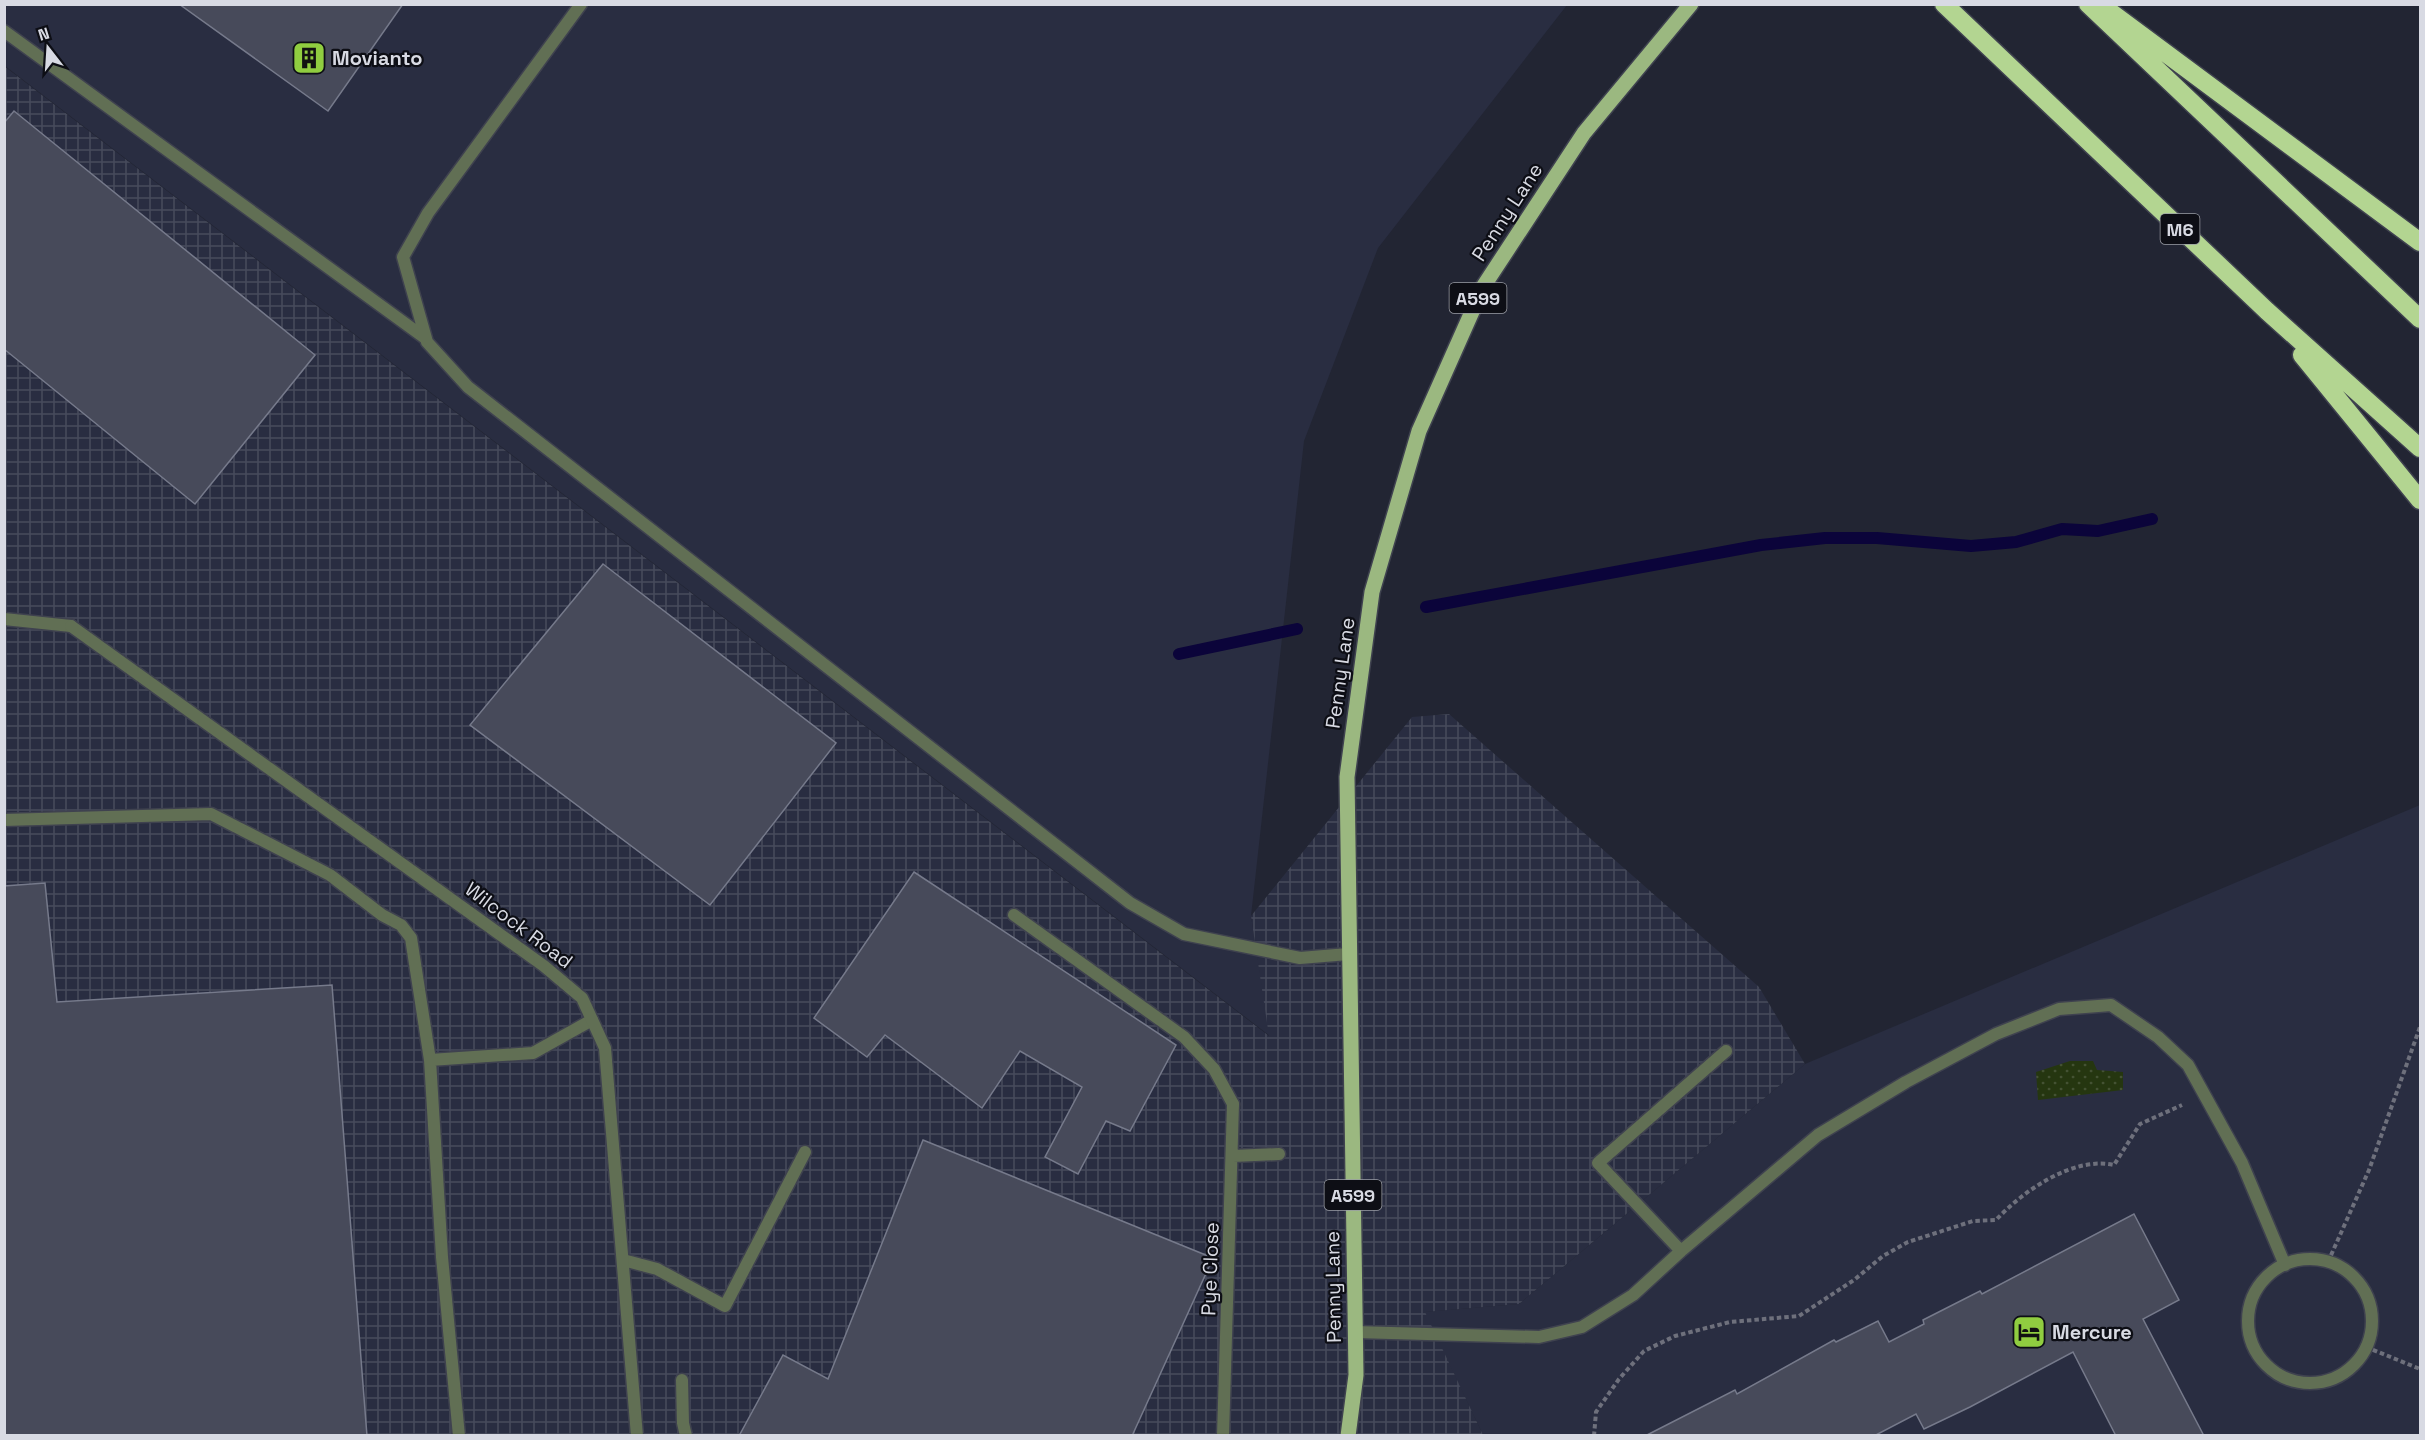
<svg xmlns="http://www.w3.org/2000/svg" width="2425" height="1440" viewBox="0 0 2425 1440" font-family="'Space Grotesk',sans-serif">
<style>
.built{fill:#292d41}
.industrial{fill:url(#industrial-grid)}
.grass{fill:url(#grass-dots)}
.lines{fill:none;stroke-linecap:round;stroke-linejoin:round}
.stream{stroke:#0b043a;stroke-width:12}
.building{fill:#474a5a;stroke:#767a8b;stroke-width:1.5}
.service-casing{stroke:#3f424f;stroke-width:15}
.minor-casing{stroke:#3f424f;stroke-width:15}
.primary-casing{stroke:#3f424f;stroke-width:18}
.motorway-casing{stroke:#3f424f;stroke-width:21}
.path{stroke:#6e707c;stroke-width:4;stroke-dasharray:4.5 3;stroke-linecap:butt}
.service{stroke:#616f54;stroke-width:12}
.minor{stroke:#616f54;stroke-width:12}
.primary{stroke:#9bb880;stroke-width:15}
.motorway{stroke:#b3d591;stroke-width:18}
.labels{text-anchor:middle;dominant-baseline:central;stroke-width:4.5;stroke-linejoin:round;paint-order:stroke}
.shield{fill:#0d0e15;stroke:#9b9da5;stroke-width:1.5}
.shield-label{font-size:18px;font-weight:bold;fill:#d8dae3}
.poi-label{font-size:20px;font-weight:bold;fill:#d8dae3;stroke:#0d0e15;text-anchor:start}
.street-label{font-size:20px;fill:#d8dae3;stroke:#0d0e15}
</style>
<defs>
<pattern id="industrial-grid" width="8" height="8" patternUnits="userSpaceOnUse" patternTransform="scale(1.5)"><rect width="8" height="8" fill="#292d41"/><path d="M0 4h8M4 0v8" fill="none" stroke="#474b5c"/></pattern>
<pattern id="grass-dots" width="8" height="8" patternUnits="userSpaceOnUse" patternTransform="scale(1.5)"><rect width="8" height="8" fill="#253610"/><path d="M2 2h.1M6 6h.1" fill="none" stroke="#445233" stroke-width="1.8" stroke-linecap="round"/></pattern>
</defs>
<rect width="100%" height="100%" fill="#222533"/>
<path class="built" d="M4,5H1567L1378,248L1304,441L1251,916L1270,1036L5,66Z
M2420,805V1435H1483L1424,1312L1519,1304L1805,1064Z"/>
<path class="industrial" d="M4,66L1269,1036L1251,916L1412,717L1449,714L1759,987L1805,1064L1519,1304L1425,1312L1483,1435H5Z"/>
<path class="grass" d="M2070,1061H2093L2097,1070L2123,1072V1090L2038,1100L2036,1072Z"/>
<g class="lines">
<path class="stream" d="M1426,607L1761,545L1825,538H1877L1971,546L2016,542L2062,529L2098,531L2152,519
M1179,654L1297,629"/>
</g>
<path class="building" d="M179,4H403L328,111Z
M14,111L315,355L195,504L4,349V123Z
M603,564L836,743L710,905L470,725Z
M914,872L1176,1045L1130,1131L1106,1121L1078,1174L1045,1157L1082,1087L1020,1051L982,1108L885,1035L867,1057L814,1018Z
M45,883L57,1002L332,985L367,1436H4V886Z
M923,1140L1213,1258L1132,1436H739L783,1355L828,1379Z
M2134,1214L2179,1300L2143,1319L2204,1436H2116L2073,1352L1970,1407L1924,1429L1916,1414L1874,1436L1647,1435L1735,1390L1737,1394L1834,1340L1836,1342L1878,1321L1889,1342L1924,1324L1923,1320L1980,1291L1982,1294Z"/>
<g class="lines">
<g class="service-casing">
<path id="service" d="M581,4L428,213L403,257L427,342L468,387L1130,903L1184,934L1300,958L1348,954
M4,31L425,338
M4,619L71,626
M4,820L211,814L330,875L382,915L401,925L411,938L430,1060L442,1257L459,1436
M1014,915L1184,1037L1214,1069L1233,1104
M430,1060L533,1053L592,1020
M1681,1251L1598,1163L1726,1051
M2248 1321a62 62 0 1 1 124 0a62 62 0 1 1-124 0Z
M623,1260L657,1269L725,1306L805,1152
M1355,1332L1539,1337L1582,1327L1633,1295L1681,1251L1818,1135L1906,1082L1996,1034L2059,1009L2111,1005L2158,1037L2188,1065L2242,1163L2285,1265
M682,1380L683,1423L686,1436"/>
</g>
<g class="minor-casing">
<path id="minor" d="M71,626L544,966L582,998L605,1048L637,1436
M1233,1156L1279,1154
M1223,1436L1233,1104"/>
</g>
<g class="primary-casing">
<path id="primary" d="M1348,1436L1356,1375L1347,777L1372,592L1419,431L1483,287L1584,133L1691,4"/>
</g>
<g class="motorway-casing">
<path id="motorway" d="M1944,4L2267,311L2420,448
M2088,4L2420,319
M2109,11L2420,242
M2302,355L2420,500"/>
</g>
<path class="path" d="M2328,1262L2369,1170L2420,1027
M2366,1347L2420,1369
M1594,1436L1596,1412L1619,1379L1644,1351L1675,1336L1730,1322L1799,1316L1854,1280L1883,1256L1908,1242L1973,1221L1996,1220C2023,1191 2073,1156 2114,1165L2140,1124L2182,1105"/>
<use href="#service" class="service"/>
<use href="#minor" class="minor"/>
<use href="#primary" class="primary"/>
<use href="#motorway" class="motorway"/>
</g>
<defs>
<g id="building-square" transform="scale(1.725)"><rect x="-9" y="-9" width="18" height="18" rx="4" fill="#90cd40" stroke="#0d0e15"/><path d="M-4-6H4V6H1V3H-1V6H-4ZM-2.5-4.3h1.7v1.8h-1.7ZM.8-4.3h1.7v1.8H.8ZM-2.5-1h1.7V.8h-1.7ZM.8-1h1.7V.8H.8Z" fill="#111"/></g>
<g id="hotel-square" transform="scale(1.725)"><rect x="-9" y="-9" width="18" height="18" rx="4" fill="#90cd40" stroke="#0d0e15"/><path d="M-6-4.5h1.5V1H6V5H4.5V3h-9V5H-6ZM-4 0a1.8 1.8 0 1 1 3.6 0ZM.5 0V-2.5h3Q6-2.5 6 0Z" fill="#111"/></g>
</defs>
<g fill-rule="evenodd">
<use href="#building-square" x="309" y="58"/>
<use href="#hotel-square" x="2029" y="1332"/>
</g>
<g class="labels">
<g class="shield">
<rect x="2160.5" y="214" width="39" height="30" rx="4.5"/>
<rect x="1449.5" y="283" width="57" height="30" rx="4.5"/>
<rect x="1324.5" y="1180" width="57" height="30" rx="4.5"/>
</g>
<g class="shield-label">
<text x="2180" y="229">M6</text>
<text x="1478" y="298">A599</text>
<text x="1353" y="1195">A599</text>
</g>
<g class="poi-label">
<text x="332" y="58">Movianto</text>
<text x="2052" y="1332">Mercure</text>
</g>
<g class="street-label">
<text transform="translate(1507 212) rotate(-57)">Penny Lane</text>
<text transform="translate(1340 673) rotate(-82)">Penny Lane</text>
<text transform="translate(519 925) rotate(37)">Wilcock Road</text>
<text transform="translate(1210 1269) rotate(-88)">Pye Close</text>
<text transform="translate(1333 1287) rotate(-91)">Penny Lane</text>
</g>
</g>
<rect width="2425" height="1440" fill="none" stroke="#d8dae3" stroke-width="12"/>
<g transform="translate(48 48) rotate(343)" stroke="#0d0e15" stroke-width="4.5" paint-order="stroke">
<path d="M0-4.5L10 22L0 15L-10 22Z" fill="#d8dae3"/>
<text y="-9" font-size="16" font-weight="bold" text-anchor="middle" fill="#d8dae3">N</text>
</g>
</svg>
